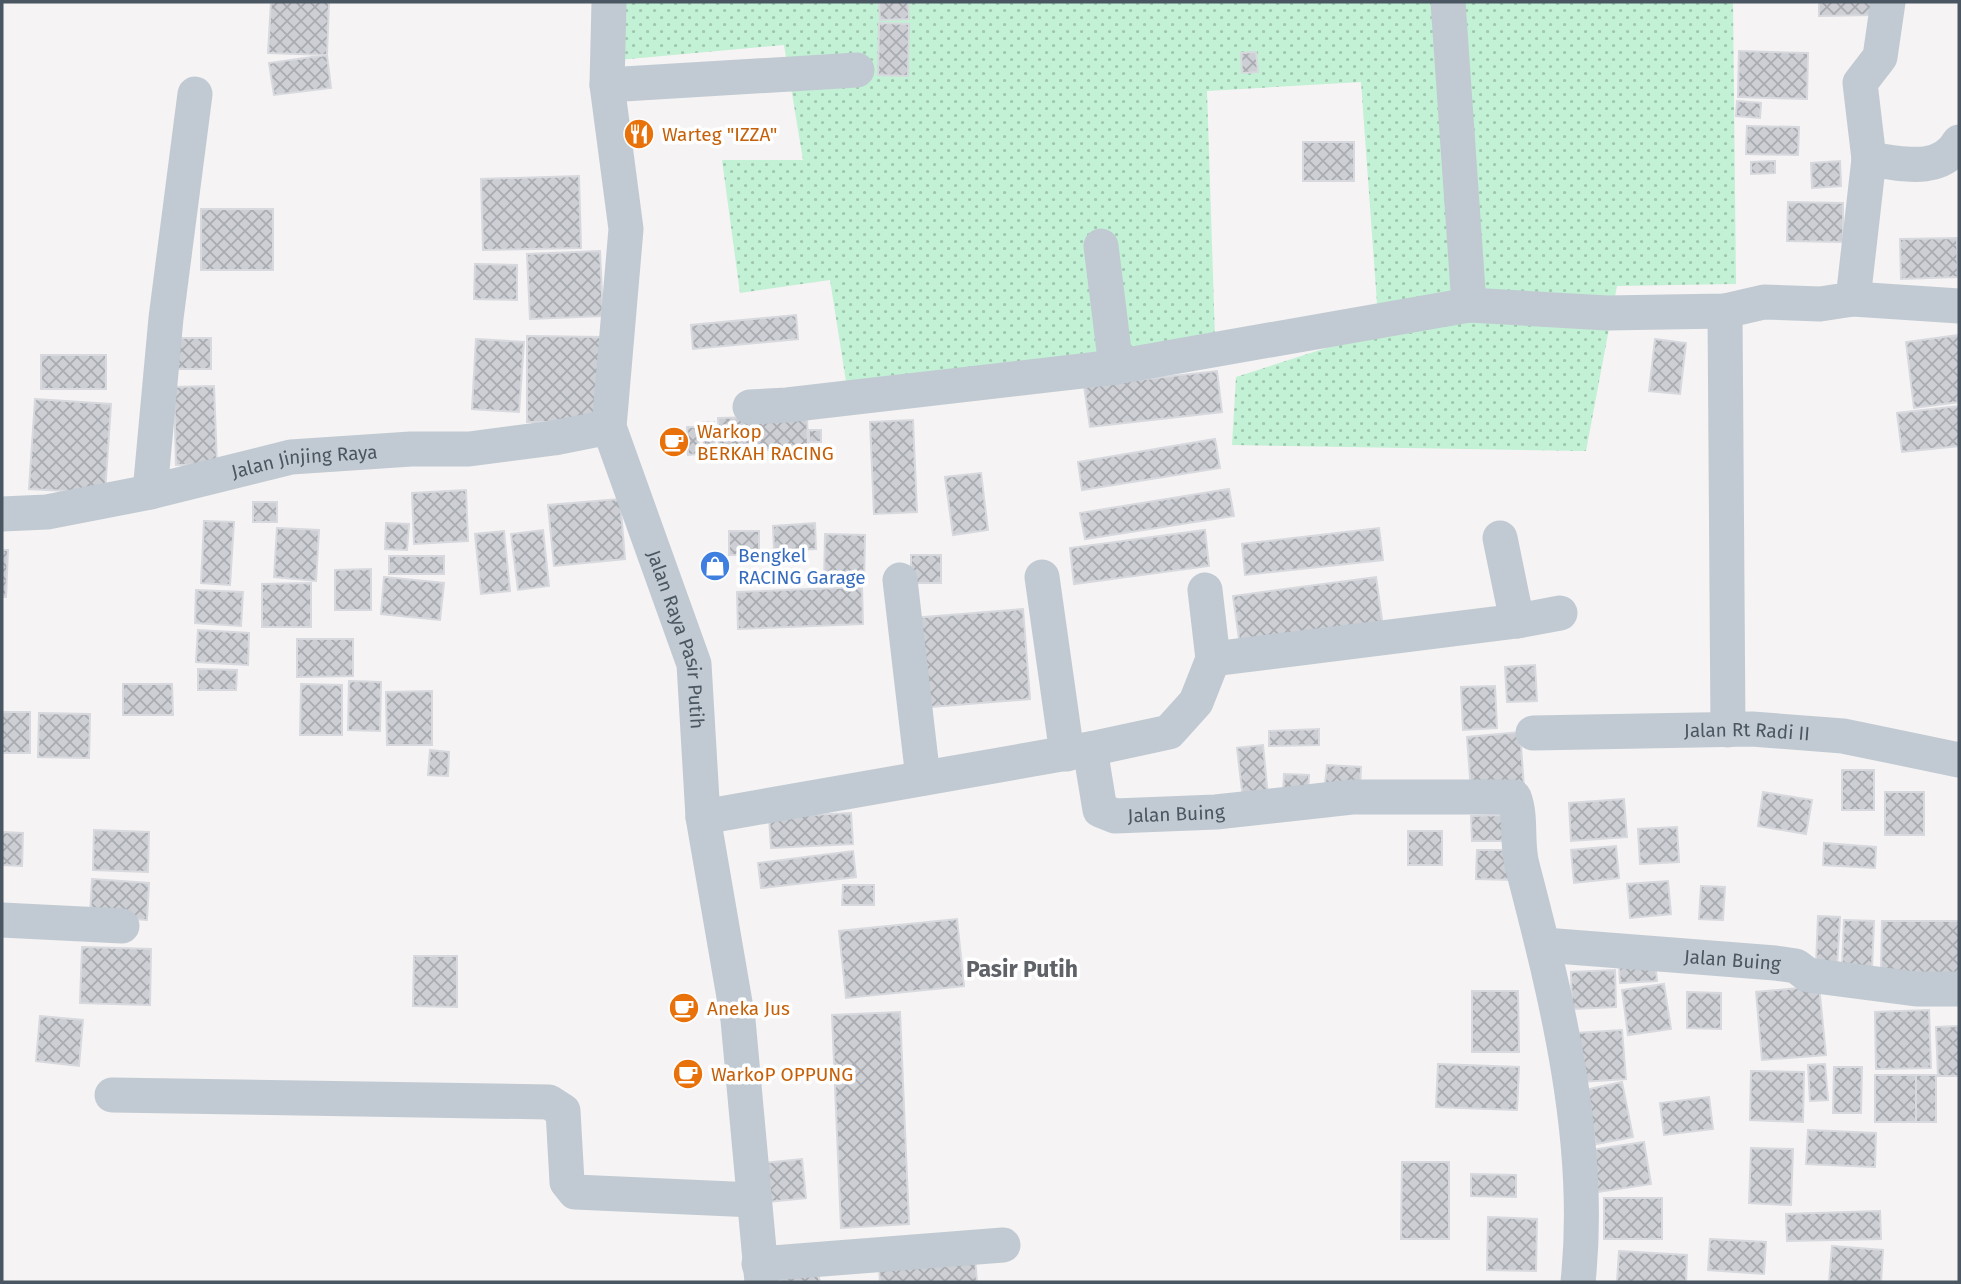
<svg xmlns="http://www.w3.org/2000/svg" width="1961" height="1284" viewBox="0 0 1961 1284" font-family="'Fira Sans',sans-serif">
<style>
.green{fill:url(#green-dots)}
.building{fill:url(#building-cross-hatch);stroke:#d7d9de;stroke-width:2}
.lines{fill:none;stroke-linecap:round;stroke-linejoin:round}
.minor{stroke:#c1cad2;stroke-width:35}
.labels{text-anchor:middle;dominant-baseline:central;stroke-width:7;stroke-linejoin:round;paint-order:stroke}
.food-label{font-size:19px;fill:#c56008;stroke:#fff;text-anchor:start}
.street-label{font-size:19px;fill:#4a5661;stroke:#fff}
.shop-label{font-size:19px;fill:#366cbe;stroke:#fff;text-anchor:start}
.quarter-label{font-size:23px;font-weight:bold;fill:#5f6368;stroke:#fff}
</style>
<defs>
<pattern id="green-dots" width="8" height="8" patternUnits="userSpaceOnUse" patternTransform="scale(1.75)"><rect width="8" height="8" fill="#c3f1d5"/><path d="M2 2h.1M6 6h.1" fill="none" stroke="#a0c6b0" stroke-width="1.8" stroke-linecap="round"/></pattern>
<pattern id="building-cross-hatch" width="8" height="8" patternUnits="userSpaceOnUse" patternTransform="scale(1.75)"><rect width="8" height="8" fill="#cdcfd5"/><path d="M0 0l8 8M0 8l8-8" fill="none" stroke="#a8abb0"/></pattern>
</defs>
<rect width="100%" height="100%" fill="#f5f3f3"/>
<path class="green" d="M626,2H1733L1736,284L1617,286L1586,451L1232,445L1236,377L1379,331L1361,82L1207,91L1215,338L851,413L830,280L740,293L722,160H803L784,45L618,60Z"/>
<path class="building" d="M271,2H329L327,55L268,53Z
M879,2H908L909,19L880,20Z
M1819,2H1873V15L1819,16Z
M879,23L909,24L908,76L878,75Z
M1739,51L1808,53L1807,99L1738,97Z
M1256,52L1258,72L1242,73L1241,53Z
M327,55L331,88L274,95L269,63Z
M1737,101L1761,103L1760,118L1736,116Z
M1747,126L1799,127L1798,155L1746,154Z
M1303,142H1354V181H1303Z
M1775,161V173L1751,174V162Z
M1840,161L1841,186L1812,188L1811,163Z
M579,176L581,248L483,250L481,179Z
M1788,202L1843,203V242L1787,241Z
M201,209H273V270H201Z
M1957,238L1958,277L1901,279L1900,239Z
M600,251L603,316L530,319L527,254Z
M475,264L517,265V300L474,299Z
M796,315L798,339L693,349L691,325Z
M1959,335V402L1914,408L1906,342Z
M527,336L603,337V422H527Z
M169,338H211V369H169Z
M476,339L524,342L519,412L472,409Z
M1655,339L1686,343L1680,394L1649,391Z
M41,355H106V389H41Z
M1217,371L1222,412L1090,427L1084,386Z
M214,386L217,464L176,465L174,387Z
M35,399L111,404L105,493L29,489Z
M1959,406V446L1902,452L1897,413Z
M807,416L808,449L719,451L718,418Z
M913,420L917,512L874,514L870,422Z
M703,422H714L715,452H704Z
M687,427H698L699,454L688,455Z
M809,430H821V442H809Z
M1215,439L1220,468L1082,490L1078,462Z
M981,473L988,530L953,535L945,477Z
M1229,489L1234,516L1085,539L1080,513Z
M466,490L468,541L414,544L412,493Z
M620,499L625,559L554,566L548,505Z
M253,502H277V522H253Z
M204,521L234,522L230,585L201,583Z
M386,523L409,524L407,550L385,549Z
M815,523L816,549L774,551L773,526Z
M277,528L319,530L316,581L274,577Z
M1379,528L1383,560L1245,575L1242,544Z
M543,530L549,586L518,590L511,534Z
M1205,530L1209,566L1074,584L1070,548Z
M504,531L510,591L481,594L475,534Z
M729,531H759V555H729Z
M825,534L865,535L864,585L824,584Z
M2,550H8L6,597H2Z
M911,555H941V583H911Z
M389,556H444V574H389Z
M371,569V610H335V570Z
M384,577L444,583L440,620L381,614Z
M1376,577L1383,627L1240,646L1233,596Z
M311,583V627H262V584Z
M862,587L863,624L738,629L737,592Z
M196,590L243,592L241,626L195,623Z
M1023,609L1030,699L919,708L912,618Z
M198,630L249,633L248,665L196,662Z
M297,639H353V676L297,677Z
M1535,665L1537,701L1507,702L1505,667Z
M198,669L237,670L236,690H198Z
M349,681L381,682L380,731L348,730Z
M123,684H172L173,715H123Z
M301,684L342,685V735H300Z
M1495,686L1497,728L1463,730L1461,687Z
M432,691V745H387L386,692Z
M2,712H30V753H2Z
M39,713L90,714L89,758L38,757Z
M1319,729V745L1269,746V731Z
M1520,732L1524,787L1471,791L1467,737Z
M1263,745L1268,796L1243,799L1237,748Z
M430,750L449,752L448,776L428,775Z
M1327,765L1361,767L1360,787L1325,784Z
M1842,770H1874V810H1842Z
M1284,774L1309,775L1308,795L1283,793Z
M1763,792L1812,800L1806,834L1758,826Z
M1885,792H1924V835H1885Z
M1624,799L1627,837L1571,841L1569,803Z
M851,813L853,844L771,848L769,817Z
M1504,815L1505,841H1472L1471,816Z
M1677,827L1679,862L1640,864L1638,829Z
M94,830L149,832L148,872L93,870Z
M1408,831H1442V865H1408Z
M2,832L23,833L22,866L2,865Z
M1824,843L1876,847L1875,868L1823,865Z
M1616,846L1619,878L1574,883L1571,850Z
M1477,850H1516L1515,880L1476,879Z
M853,851L856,877L761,888L758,863Z
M92,879L149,883L147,920L90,916Z
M1668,881L1671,914L1630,918L1627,884Z
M843,885H874V905H842Z
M1701,886L1725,887L1723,920L1699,919Z
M1818,916L1840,917L1837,966L1816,965Z
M957,919L964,986L846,998L839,931Z
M1844,920L1874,921L1872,969L1842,967Z
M1882,921H1959V975L1881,974Z
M82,947L151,949L150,1005L80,1003Z
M414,956H457V1007L413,1006Z
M1655,961L1657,981L1620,983L1619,964Z
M1615,970L1616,1007L1572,1009L1571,972Z
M1664,984L1671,1029L1628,1035L1622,990Z
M1819,986L1826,1055L1762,1060L1756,992Z
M1472,991H1518L1519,1052H1472Z
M1687,992L1721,993V1029L1687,1028Z
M1929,1010L1931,1068L1876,1069L1875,1012Z
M900,1012L909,1224L841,1228L832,1015Z
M40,1016L83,1020L79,1066L36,1061Z
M1959,1026V1076H1938L1936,1027Z
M1622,1030L1626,1079L1580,1082L1576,1033Z
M1438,1064L1519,1067L1517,1110L1436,1107Z
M1825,1064L1828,1100L1810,1101L1808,1065Z
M1834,1067H1862L1861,1113H1833Z
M1751,1071L1804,1072L1803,1122L1750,1120Z
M1875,1075H1916V1122H1875Z
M1916,1075H1936V1122H1916Z
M1622,1082L1633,1137L1596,1144L1585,1090Z
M1709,1097L1713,1129L1664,1135L1660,1103Z
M1808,1130L1876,1133L1875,1167L1806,1164Z
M1644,1142L1651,1184L1597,1192L1591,1150Z
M1751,1148L1793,1149L1791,1205L1749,1203Z
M802,1159L806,1198L768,1202L764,1163Z
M1402,1162H1449V1239H1401Z
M1471,1174L1516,1175V1197L1471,1196Z
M1604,1198H1662V1239H1604Z
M1880,1211L1881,1239L1787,1241L1786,1214Z
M1488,1217L1537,1219L1536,1271L1487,1270Z
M1710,1239L1766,1242L1764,1274L1708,1270Z
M1832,1246L1883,1250L1881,1282H1829Z
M1619,1251L1687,1255L1686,1282H1617Z
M975,1258L977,1282H880L879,1267Z
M818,1274L820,1282H781V1279Z"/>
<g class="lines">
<g class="minor">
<path id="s1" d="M609,2L607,85L626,229L609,427L694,664L703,817L738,1020L762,1282"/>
<path d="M1448,2L1469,305"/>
<path d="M607,85L857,70"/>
<path d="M1869,159C1900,163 1941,175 1959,142"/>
<path d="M1101,246L1116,367"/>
<path d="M1853,299L1959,306"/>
<path d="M1725,311L1728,730"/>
<path d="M750,407L787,405L1116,367L1469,305L1607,313L1725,311L1764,302L1820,304L1853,299L1869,159L1860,83L1880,57L1888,2"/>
<path d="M150,492L166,318L195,94"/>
<path id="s2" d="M2,514L47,512L150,492L291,457L411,449H469L554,438L609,427"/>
<path d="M1042,577L1067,754"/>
<path d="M900,580L923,778"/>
<path d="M1517,621L1560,613"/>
<path d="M1213,659L1517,621L1500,538"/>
<path id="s3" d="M1533,733L1752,729L1843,736L1959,760"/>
<path d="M1090,749L1169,732L1196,702L1213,659L1205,590"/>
<path id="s4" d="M703,817L1090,749L1100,810L1115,816L1216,812L1352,797H1514C1522,818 1516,842 1522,865C1557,999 1593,1143 1578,1282"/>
<path d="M2,920L122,926"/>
<path id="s5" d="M1544,945L1775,963L1796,966L1808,975L1916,989H1959"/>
<path d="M112,1095L549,1102L563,1111L567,1182L575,1192L754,1200"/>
<path d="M759,1264L1003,1245"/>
</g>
</g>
<defs>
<g id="restaurant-disc" transform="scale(1.575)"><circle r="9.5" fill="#e8710a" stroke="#fff"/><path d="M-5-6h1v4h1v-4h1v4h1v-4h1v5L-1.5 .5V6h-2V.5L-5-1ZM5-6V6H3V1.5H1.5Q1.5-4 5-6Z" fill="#fff"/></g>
<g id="cafe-disc" transform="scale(1.575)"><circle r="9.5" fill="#e8710a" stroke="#fff"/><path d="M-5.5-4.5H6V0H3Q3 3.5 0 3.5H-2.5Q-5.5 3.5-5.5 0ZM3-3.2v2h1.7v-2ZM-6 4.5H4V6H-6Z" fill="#fff"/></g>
<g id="shop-disc" transform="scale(1.575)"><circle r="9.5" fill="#3f7fe0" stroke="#fff"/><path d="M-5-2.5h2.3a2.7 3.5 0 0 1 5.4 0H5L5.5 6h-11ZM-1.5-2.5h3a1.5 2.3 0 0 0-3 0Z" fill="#fff"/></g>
</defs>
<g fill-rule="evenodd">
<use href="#restaurant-disc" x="639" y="134"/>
<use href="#cafe-disc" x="674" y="442"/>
<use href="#shop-disc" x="715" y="566"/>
<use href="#cafe-disc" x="684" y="1008"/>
<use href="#cafe-disc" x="688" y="1074"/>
</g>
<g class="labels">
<g class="food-label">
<text x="662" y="134">Warteg "IZZA"</text>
<text x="697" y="431">Warkop<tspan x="697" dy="22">BERKAH RACING</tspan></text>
<text x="707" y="1008">Aneka Jus</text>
<text x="711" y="1074">WarkoP OPPUNG</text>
</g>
<g class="street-label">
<text stroke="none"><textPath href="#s2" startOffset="308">Jalan Jinjing Raya</textPath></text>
<text stroke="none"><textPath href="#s1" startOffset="651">Jalan Raya Pasir Putih</textPath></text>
<text stroke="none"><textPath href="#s3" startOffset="214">Jalan Rt Radi II</textPath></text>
<text stroke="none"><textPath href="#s4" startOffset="532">Jalan Buing</textPath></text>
<text stroke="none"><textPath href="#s5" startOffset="189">Jalan Buing</textPath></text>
</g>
<g class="shop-label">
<text x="738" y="555">Bengkel<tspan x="738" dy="22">RACING Garage</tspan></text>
</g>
<g class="quarter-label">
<text x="1022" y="969">Pasir Putih</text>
</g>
</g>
<rect width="1961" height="1284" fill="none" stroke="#4a5661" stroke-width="7"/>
</svg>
